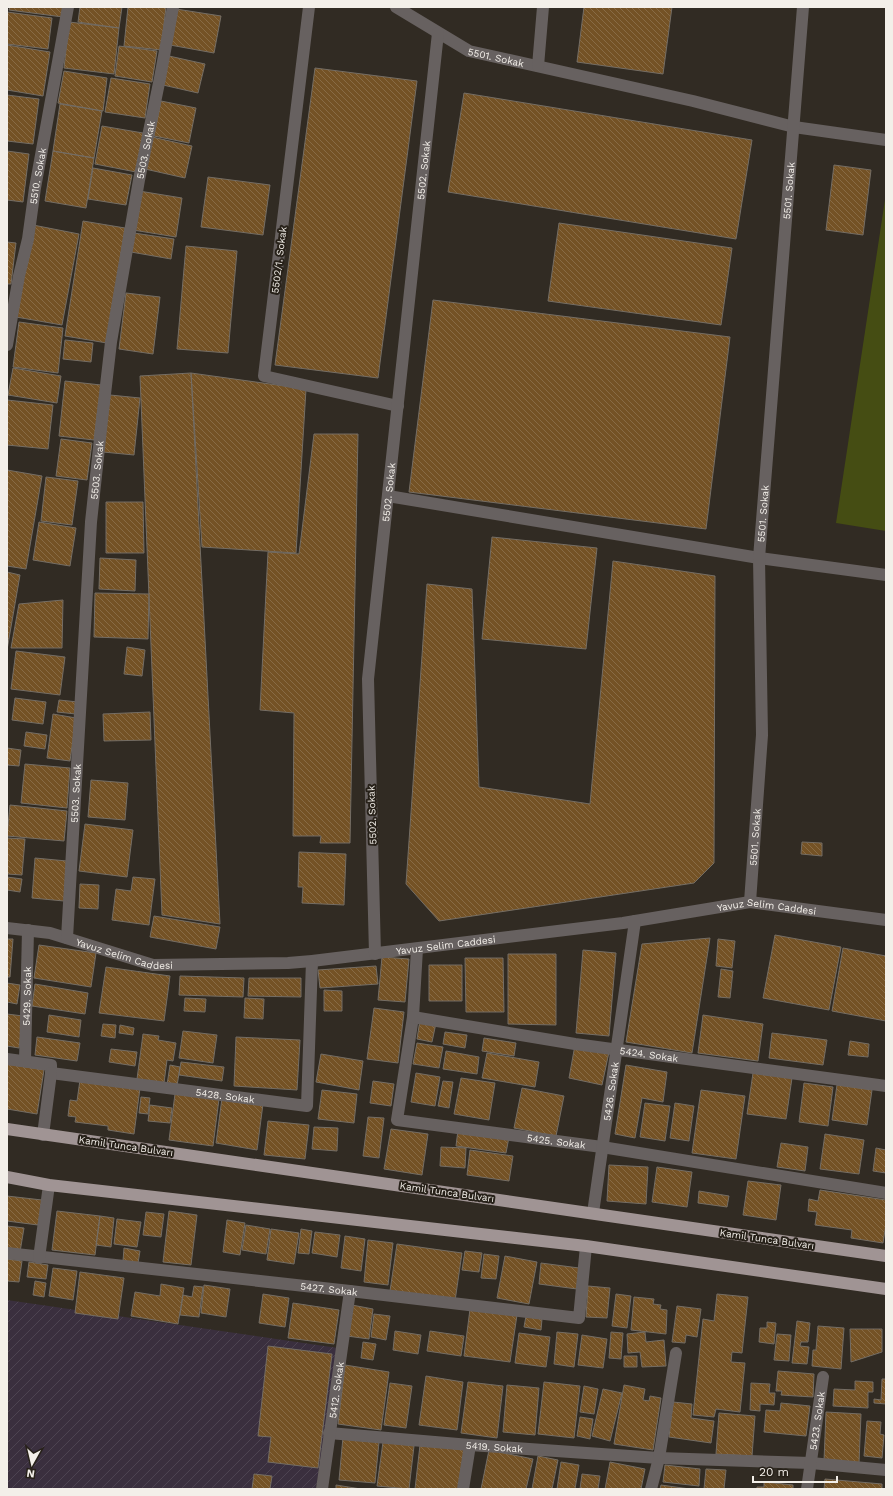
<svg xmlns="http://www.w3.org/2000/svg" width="893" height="1496" viewBox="0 0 893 1496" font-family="'Work Sans',sans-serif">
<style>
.industrial{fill:url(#industrial-furrows)}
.green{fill:#454d13}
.building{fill:url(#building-back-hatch);stroke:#746d64}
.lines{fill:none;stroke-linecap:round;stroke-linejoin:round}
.minor{stroke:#676160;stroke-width:12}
.major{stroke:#a09494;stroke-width:12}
.labels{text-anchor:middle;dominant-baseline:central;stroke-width:4;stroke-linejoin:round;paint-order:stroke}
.street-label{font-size:10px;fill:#f3efe9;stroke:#272119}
</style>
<defs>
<pattern id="industrial-furrows" width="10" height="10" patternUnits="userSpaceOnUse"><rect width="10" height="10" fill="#3a2f3e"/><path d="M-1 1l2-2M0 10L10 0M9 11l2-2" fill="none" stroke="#4d4351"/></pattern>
<pattern id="building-back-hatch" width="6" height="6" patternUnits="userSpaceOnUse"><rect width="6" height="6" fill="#745225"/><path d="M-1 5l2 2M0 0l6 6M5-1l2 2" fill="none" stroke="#886b45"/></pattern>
</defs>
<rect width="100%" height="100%" fill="#312b23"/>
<path class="industrial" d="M7,1300L338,1348L316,1489H7Z"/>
<path class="green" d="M886,193V531L836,523Z"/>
<path class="building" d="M10,7H64L63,17L9,10Z
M80,7H122L119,28L78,22Z
M128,7H166L161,50L124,46Z
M584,7H672L663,74L577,62Z
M176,9L221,16L214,53L170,45Z
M7,12L52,18L48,49L7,44Z
M69,22L119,28L114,74L64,68Z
M7,45L50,52L43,96L7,90Z
M119,46L157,51L152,82L115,76Z
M169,56L205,64L198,93L163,85Z
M315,68L417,81L378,378L275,365Z
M64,71L107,78L103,111L58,103Z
M111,78L150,84L145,118L105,112Z
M464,93L752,140L736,239L448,192Z
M7,95L39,99L33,144L7,141Z
M161,101L196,108L189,143L154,136Z
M60,104L102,111L94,158L53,151Z
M102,126L143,133L136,172L95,164Z
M152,137L192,146L185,178L145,169Z
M7,151L29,154L23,202L7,200Z
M53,151L94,158L86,208L45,201Z
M834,165L871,170L863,235L826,230Z
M93,168L132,175L126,205L88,199Z
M208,177L270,185L263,235L201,227Z
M139,191L182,198L176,237L133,230Z
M83,221L125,228L107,343L65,336Z
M559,223L732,248L721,325L548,301Z
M33,225L79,234L62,325L16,317Z
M134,233L174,239L171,259L131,252Z
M7,242L16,243L11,284H7Z
M186,246L237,251L228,353L177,349Z
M126,293L160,297L153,354L119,349Z
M433,300L730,337L706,529L409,492Z
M19,322L63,328L58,373L13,367Z
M65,340L93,343L91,362L63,359Z
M13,368L61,376L57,403L8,395Z
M191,373L306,389L296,553L202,547Z
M191,373L220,924L162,915L140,376Z
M65,381L101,385L94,440L59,436Z
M110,395L140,398L134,455L103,452Z
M7,400L53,405L48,449L7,445Z
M314,434H358L350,843H320L321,836H293L294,713L260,710L268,552L299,554Z
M61,439L92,443L87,480L56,476Z
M7,470L42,476L26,569L7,566Z
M46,477L78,481L72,525L41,521Z
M106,502H143L144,553H106Z
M39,522L76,528L70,566L33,560Z
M492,537L597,548L586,649L482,639Z
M100,558L136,560L135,591L99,589Z
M613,561L715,576L714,863L694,883L439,921L406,884L427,584L472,589L479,787L590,804Z
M7,572L20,575L7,650Z
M95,593L149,594L148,639L94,637Z
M63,600L62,648H11L19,604Z
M127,647L145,650L142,676L124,674Z
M16,651L65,657L60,695L11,689Z
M15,698L46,702L43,724L12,720Z
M59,700L78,702L76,714L57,712Z
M150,712L151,740L104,741L103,714Z
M53,714L76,718L70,761L47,758Z
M26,732L47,735L45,749L24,746Z
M7,748L21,750L19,766L7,765Z
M25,764L70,768L67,808L21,803Z
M91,780L128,783L125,820L88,817Z
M10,805L67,811L64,841L7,836Z
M85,824L133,830L127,877L79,871Z
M7,838L25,839L22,875L7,874Z
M802,842L822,843V856L801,854Z
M299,852L346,854L344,905L302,903L303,887H298Z
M35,858L67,861L64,901L32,898Z
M7,877L22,879L20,892L7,890Z
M133,877L155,879L149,925L112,920L116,889L131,891Z
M80,884L99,885L98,909L79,908Z
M154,916L220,927L216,949L150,937Z
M775,935L841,947L829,1010L763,998Z
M710,938L692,1053L626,1042L642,944Z
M7,939H13L10,977H7Z
M718,939L735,941L732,968L716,966Z
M39,945L96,953L91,987L34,978Z
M843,948L886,956V1021L832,1011Z
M583,950L616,953L609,1036L576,1033Z
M508,954H556V1025L508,1024Z
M382,957L409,959L405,1002L378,1000Z
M465,958H503L504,1012H466Z
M429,965H462V1001H429Z
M376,966L378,984L320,988L318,970Z
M106,967L170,976L164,1021L99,1013Z
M721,969L733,971L730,998L718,997Z
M180,976L244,978L243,997L179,995Z
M249,978H301V997L248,996Z
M7,983L20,985L17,1004L7,1002Z
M35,984L88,993L85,1014L32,1006Z
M324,990L342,991V1011H324Z
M185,998L206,999L205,1012L184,1011Z
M245,998L264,999L263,1019L244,1018Z
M374,1008L404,1012L398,1063L367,1059Z
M7,1014L23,1016L19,1048L7,1046Z
M49,1015L81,1020L79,1037L47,1032Z
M703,1015L763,1024L758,1061L698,1053Z
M420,1020L436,1023L432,1042L417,1039Z
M103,1024L116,1025L115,1038L101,1036Z
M120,1025L134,1028L133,1035L119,1033Z
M183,1031L217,1035L213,1063L179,1058Z
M445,1032L467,1035L465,1048L443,1044Z
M772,1033L827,1040L823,1065L769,1058Z
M143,1034L159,1036L158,1040L176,1043L173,1061L167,1060L164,1083L137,1079Z
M37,1037L80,1043L77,1061L35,1055Z
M236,1037L300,1040L297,1090L234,1086Z
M484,1038L516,1043L514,1056L482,1051Z
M850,1041L869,1044L868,1057L848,1055Z
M417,1043L443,1047L439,1068L413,1064Z
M575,1045L609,1052L602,1085L569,1078Z
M111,1049L137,1052L135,1066L109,1062Z
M446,1051L479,1057L477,1074L443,1069Z
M487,1053L539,1062L535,1087L482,1078Z
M321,1054L363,1061L359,1090L316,1082Z
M181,1062L224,1067L222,1081L179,1075Z
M7,1064L44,1070L37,1114L7,1109Z
M170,1065L180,1067L177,1086L167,1085Z
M626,1065L667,1072L663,1102L642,1098L635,1138L615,1134Z
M416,1073L440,1077L435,1106L411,1102Z
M753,1073L792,1078L786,1119L747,1114Z
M461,1078L495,1083L489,1120L454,1114Z
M80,1080L140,1088L134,1134L108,1130V1126L75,1122L76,1117L68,1116L70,1100L77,1101Z
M373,1081L394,1084L391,1106L370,1103Z
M443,1081L453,1082L449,1108L438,1106Z
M804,1083L833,1087L828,1126L799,1122Z
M837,1085L872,1090L867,1125L832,1120Z
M522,1088L564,1096L556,1136L514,1128Z
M322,1090L357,1094L354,1123L318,1119Z
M701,1090L745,1096L736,1159L692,1153Z
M175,1094L219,1099L213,1146L169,1140Z
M141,1097L150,1098L148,1114L139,1113Z
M222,1098L263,1104L257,1150L216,1143Z
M645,1103L670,1106L665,1141L640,1137Z
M675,1103L694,1106L689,1141L670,1138Z
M150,1105L172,1108L170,1123L148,1121Z
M368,1117L384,1118L379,1158L363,1156Z
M268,1121L309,1125L305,1159L264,1155Z
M314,1127L338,1128L337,1151L312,1149Z
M391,1129L428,1134L422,1175L384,1169Z
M458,1130L509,1137L506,1153L456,1146Z
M825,1134L864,1140L859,1174L820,1169Z
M781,1143L808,1147L805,1171L777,1167Z
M441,1147L466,1148L465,1168L440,1166Z
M876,1148L886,1150V1173L873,1171Z
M470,1150L513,1156L509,1181L467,1175Z
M609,1165L648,1167L646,1204L607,1201Z
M657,1167L692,1172L687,1207L652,1202Z
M748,1181L781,1185L776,1220L743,1215Z
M820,1190L886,1200V1224L883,1243L851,1238L852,1230L815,1225L817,1212L808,1211L809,1199L818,1201Z
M699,1191L729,1196L727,1207L698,1203Z
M7,1196L42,1200L38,1225L7,1221Z
M57,1211L100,1216L95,1255L52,1250Z
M169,1211L197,1215L191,1265L163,1262Z
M146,1212L164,1214L161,1237L143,1235Z
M100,1216L114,1218L111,1247L96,1245Z
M117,1219L141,1222L137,1247L114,1244Z
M227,1220L245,1223L240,1255L223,1252Z
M246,1225L270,1229L266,1254L242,1250Z
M7,1226L24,1228L20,1252L7,1250Z
M271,1229L299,1233L294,1264L267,1260Z
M301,1229L312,1231L309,1254L298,1253Z
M315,1232L340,1235L337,1257L312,1253Z
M345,1236L365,1239L361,1271L341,1268Z
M368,1240L393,1243L388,1285L364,1282Z
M397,1244L462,1253L455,1301L390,1291Z
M124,1248L140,1251L138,1263L123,1261Z
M465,1251L482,1253L479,1272L462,1270Z
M484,1254L499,1256L496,1279L481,1278Z
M505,1256L537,1262L529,1304L497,1298Z
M7,1259L22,1261L19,1282L7,1281Z
M29,1262L48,1265L46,1279L27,1277Z
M541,1263L579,1268L577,1289L539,1284Z
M53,1268L77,1271L73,1300L49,1296Z
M80,1272L124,1278L118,1319L75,1313Z
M35,1281L46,1283L44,1297L33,1295Z
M161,1284L184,1288L178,1324L131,1316L135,1292L160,1296Z
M204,1285L230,1289L226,1317L201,1313Z
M194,1286L203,1287L199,1317L180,1315L183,1295L192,1297Z
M588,1286L610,1288L607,1318L586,1317Z
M263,1294L289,1298L285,1327L259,1323Z
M616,1294L631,1296L627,1328L612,1326Z
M717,1294L748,1297L742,1353L732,1352L731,1362L745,1363L740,1412L716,1409L714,1417L693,1415L703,1319L714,1321Z
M634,1297L654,1299L653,1304L661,1305L660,1309L667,1310L666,1334L631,1330Z
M293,1303L339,1310L334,1344L288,1338Z
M352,1305L373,1309L369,1339L347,1336Z
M677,1306L701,1309L697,1337L686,1335L685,1343L672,1342Z
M470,1309L517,1315L510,1362L464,1356Z
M374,1314L390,1316L386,1340L371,1337Z
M526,1316L542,1319L541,1330L524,1327Z
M797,1321L810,1323L808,1342H801L800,1346L809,1347L807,1364L792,1363Z
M767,1322L776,1323L774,1344L759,1342L760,1328H767Z
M818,1326L844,1328L841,1369L812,1366L813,1350H816Z
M850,1329H882V1352L851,1362Z
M395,1331L421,1335L418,1354L393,1350Z
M430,1331L464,1336L461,1356L427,1351Z
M557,1332L578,1334L574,1367L554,1364Z
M611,1332L623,1333L621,1359L609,1358Z
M645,1332L646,1342L664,1340L666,1366L642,1367L640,1352L628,1353L627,1334Z
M519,1333L550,1337L546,1367L515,1363Z
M777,1334L791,1335L789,1361L774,1360Z
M582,1335L607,1339L603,1368L578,1365Z
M363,1342L376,1344L373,1360L361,1358Z
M268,1346L332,1354L318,1468L268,1462L271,1437L258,1436Z
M624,1356H637V1367H624Z
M345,1365L389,1372L381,1430L338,1424Z
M778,1371L814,1374L813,1397L781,1395L782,1391H776Z
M426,1376L463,1382L457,1430L419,1425Z
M882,1379H886V1404L874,1403V1399L881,1400Z
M855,1381L873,1382V1392H868V1408L833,1406L834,1389L855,1390Z
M468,1382L503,1386L497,1438L461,1433Z
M544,1382L580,1386L574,1438L538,1434Z
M390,1383L412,1386L406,1428L384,1425Z
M751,1383L770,1384L769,1393H775L774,1405L760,1404V1411L750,1410Z
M507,1385L539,1388L535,1435L503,1432Z
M624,1385L645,1389L643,1400L649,1401L650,1396L661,1398L653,1450L614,1444Z
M584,1386L598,1389L594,1414L580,1412Z
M603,1389L622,1393L610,1441L592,1436Z
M673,1402L692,1404L691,1418L714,1421L711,1443L669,1437Z
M781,1403L810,1406L806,1436L764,1432L766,1410L780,1411Z
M826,1412L861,1414L859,1463L824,1461Z
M719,1413L755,1416L752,1456L716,1454Z
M580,1417L593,1419L590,1439L577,1436Z
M867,1421L881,1422L880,1434L884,1435L882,1458L864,1456Z
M343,1437L379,1442L375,1483L339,1480Z
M383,1442L414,1446L409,1489L377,1486Z
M420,1445L465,1450L461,1489H415Z
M489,1450L533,1459L526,1489H481Z
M538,1456L558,1460L552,1489H532Z
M561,1462L579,1465L575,1489H557Z
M610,1462L645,1469L641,1489H605Z
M665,1465L700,1469L699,1486L663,1482Z
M706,1469L726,1470L724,1489H704Z
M254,1474L272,1476L270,1489H252Z
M582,1474L600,1476L598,1489H580Z
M825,1479L882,1484V1489H824Z
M764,1482L793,1485V1489H757V1487H764Z
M336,1485L361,1489H336Z
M661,1485L690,1489H660Z"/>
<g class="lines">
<g class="minor">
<path d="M309,7L264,376L398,406"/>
<path id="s1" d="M396,7L469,51L693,101L794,127L886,140"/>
<path d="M538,66L543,7"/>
<path id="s2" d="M7,345L19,276L28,239L35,188L68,7"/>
<path d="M388,496L759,558L886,575"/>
<path id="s3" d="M750,902L762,735L759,558L803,7"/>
<path id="s4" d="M7,928L50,933L153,965L288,963L312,961L623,923L750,902L886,920"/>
<path id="s5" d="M67,938L91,522L102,420L111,342L139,180L160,78L173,7"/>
<path id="s6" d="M417,949L413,1017L397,1120L602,1147L886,1193"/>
<path id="s7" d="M375,954L368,679L438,33"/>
<path id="s8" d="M413,1017L575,1044L886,1086"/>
<path id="s9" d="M7,1059L51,1065V1073L307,1106L312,961"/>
<path id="s10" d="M25,1061L28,930"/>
<path d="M43,1135L51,1073"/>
<path id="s11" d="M593,1213L635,921"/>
<path id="s12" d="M7,1253L350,1291L579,1318L586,1246"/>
<path d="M39,1258L49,1185"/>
<path id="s13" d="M329,1433L470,1445L659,1458L811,1463L886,1470"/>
<path id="s14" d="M322,1489L350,1291"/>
<path d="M463,1489L470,1445"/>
<path d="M651,1489L659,1458L676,1353"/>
<path id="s15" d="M807,1489L823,1377"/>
</g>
<path class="major" d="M7,1129L886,1256
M7,1177L49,1185L586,1246L886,1289"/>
</g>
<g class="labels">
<g class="street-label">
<text stroke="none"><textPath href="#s1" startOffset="113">5501. Sokak</textPath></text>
<text stroke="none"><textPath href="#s5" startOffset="793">5503. Sokak</textPath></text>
<text stroke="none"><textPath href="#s7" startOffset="787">5502. Sokak</textPath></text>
<text stroke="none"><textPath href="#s2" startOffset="172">5510. Sokak</textPath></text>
<text stroke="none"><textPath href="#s3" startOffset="713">5501. Sokak</textPath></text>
<text transform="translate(279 260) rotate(-83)">5502/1. Sokak</text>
<text stroke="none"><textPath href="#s5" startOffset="469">5503. Sokak</textPath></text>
<text stroke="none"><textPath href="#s7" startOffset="463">5502. Sokak</textPath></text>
<text stroke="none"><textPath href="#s3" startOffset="389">5501. Sokak</textPath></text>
<text stroke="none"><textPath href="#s5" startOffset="145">5503. Sokak</textPath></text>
<text transform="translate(372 815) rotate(-92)">5502. Sokak</text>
<text stroke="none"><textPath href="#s3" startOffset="65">5501. Sokak</textPath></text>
<text stroke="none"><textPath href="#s4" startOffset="769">Yavuz Selim Caddesi</textPath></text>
<text stroke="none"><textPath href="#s4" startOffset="445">Yavuz Selim Caddesi</textPath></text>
<text stroke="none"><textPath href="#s4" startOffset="121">Yavuz Selim Caddesi</textPath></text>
<text stroke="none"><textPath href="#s10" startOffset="65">5429. Sokak</textPath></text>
<text stroke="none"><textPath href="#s8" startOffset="239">5424. Sokak</textPath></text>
<text stroke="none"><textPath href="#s11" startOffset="123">5426. Sokak</textPath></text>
<text stroke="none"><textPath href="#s9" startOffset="228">5428. Sokak</textPath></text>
<text stroke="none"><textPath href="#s6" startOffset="333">5425. Sokak</textPath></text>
<text transform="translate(126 1146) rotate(8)">Kamil Tunca Bulvarı</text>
<text transform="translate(447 1192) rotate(8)">Kamil Tunca Bulvarı</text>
<text transform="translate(767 1239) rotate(8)">Kamil Tunca Bulvarı</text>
<text stroke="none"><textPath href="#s12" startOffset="324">5427. Sokak</textPath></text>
<text stroke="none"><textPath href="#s14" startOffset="100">5412. Sokak</textPath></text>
<text stroke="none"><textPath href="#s15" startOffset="69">5423. Sokak</textPath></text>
<text stroke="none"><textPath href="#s13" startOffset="166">5419. Sokak</textPath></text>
</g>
</g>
<rect width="893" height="1496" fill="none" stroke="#f3efe9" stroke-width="16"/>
<g transform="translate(32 1464) rotate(188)" stroke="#272119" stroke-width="3" paint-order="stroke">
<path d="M0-3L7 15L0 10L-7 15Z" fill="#f3efe9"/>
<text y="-6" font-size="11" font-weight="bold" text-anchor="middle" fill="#f3efe9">N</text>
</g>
<path d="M753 1476v6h84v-6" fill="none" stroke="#f3efe9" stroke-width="2"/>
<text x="759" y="1476" font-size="12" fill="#f3efe9" stroke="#272119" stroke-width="3" paint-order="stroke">20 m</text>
</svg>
